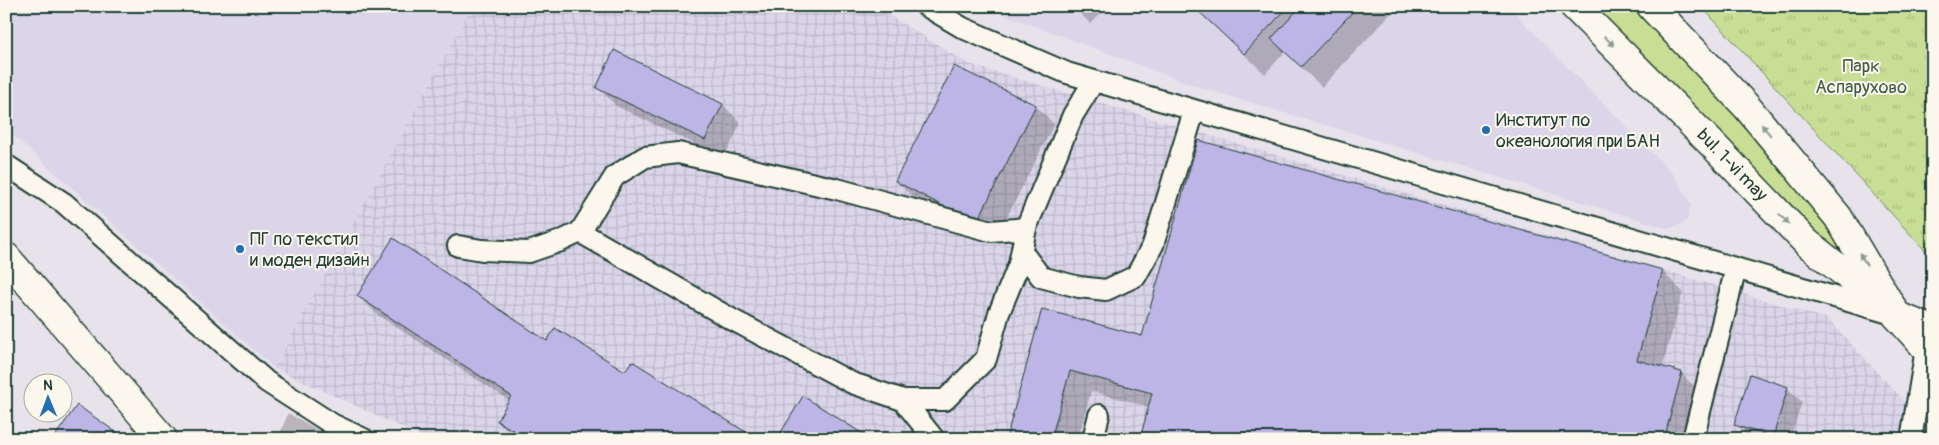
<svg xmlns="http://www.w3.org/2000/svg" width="1939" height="445" viewBox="0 0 1939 445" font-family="Pangolin,sans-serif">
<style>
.built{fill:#dbd5e9}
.industrial{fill:url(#industrial-grid)}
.grass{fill:#c7de94;stroke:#738e64}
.park{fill:url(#park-tufts);stroke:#738e64}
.shadow{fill:#0003}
.building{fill:#bcb5e6;stroke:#1f3d34}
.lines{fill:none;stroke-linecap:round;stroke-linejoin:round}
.lane-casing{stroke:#1f3d34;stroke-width:24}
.street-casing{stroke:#1f3d34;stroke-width:31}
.secondary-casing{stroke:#1f3d34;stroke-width:31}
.lane{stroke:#fbf7ec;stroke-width:20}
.street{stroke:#fbf7ec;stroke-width:28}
.secondary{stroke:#fbf7ec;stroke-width:28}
.oneway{fill:#8d9a90}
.poi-dot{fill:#1f6fb2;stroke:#fbf7ec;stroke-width:2}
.labels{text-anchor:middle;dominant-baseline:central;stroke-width:4;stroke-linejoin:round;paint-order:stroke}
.park-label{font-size:18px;fill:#415d47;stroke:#fbf7ec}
.poi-label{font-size:18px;fill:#1f3d34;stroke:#fbf7ec;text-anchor:start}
.street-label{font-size:18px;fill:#1f3d34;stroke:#fbf7ec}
</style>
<defs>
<pattern id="industrial-grid" width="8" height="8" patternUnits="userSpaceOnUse" patternTransform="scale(1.25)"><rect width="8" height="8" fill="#dbd5e9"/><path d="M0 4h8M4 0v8" fill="none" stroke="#bcb8c8"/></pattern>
<pattern id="park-tufts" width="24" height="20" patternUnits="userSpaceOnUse" patternTransform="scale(1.25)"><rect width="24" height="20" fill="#c7de94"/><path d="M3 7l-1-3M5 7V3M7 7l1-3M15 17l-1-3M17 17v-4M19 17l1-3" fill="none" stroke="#aabf80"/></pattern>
</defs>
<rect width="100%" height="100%" fill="#e8e3ea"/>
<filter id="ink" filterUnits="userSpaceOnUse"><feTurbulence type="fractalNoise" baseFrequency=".02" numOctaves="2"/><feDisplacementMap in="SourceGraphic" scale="10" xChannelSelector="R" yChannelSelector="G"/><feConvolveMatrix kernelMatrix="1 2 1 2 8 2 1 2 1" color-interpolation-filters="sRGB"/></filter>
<g filter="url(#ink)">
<path class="built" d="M6,6H472L274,368L6,129Z
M981,6H1510L1524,23L1674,175L1691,204L1687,221L1670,229L1195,86Z"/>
<path class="industrial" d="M472,6H874L969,64L1828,319L1933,432V439H427L274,368Z"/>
<path class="grass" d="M1574,6H1651L1747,107L1897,316Z"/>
<path class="park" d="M1701,6H1933V259Z"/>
<path class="shadow" d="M1072,6H1108L1091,24Z
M1193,6H1398L1322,87L1285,52L1265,74Z
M615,52L723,105L741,123L724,158L616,106L598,87Z
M954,67L1036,106L1054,124L999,233L963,224L915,199L896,181Z
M1662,271L1683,292L1662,368L1681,373L1702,394L1690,439H1141L1150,407L1091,391L1078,439H1007L1043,311L1142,338Z
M358,296L548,343L625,373L754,439H517L499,421L510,401L378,315Z
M1787,388L1802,402L1790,439H1751L1736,424Z
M288,413L334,439H278Z"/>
<path class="building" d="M1193,6H1289L1244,54Z
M1301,6H1358L1301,67L1271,39Z
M614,50L723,104L705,140L596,88Z
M954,66L1036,105L980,216L943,206L895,181Z
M1198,140L1663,270L1637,360L1682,372L1664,439H1140L1152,393L1070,371L1051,439H1006L1042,309L1142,336Z
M393,238L547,341L555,328L625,371L632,361L757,439H528L497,421L511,396L357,296Z
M1750,374L1788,387L1773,437L1734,425Z
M803,396L871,439H777Z
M77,405L126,439H53Z"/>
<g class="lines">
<g class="lane-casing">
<path id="lane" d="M926,6L963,28L1067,73L1889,313
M6,165L64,203L267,382L332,424L364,439
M580,232L731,319L852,383L903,400H945L986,359L999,313L1019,264L1026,228L1073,115L1094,81
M458,246L482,250L529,252L561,241L580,232L615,176L645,157L678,153L837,189L991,231L1026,228
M1022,252L1041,277L1079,287L1106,290L1136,276L1153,245L1194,111
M903,400L934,439
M1093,439L1099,415
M1693,439L1736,268
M1911,439L1926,349"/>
</g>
<g class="street-casing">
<path id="street" d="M6,257L163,439
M1897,316L1933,330"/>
</g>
<g class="secondary-casing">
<path id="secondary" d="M1574,6L1714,146L1807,243L1883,304
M1651,6L1747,107L1838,217L1897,316L1933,356"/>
</g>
<use href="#lane" class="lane"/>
<use href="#street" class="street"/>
<use href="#secondary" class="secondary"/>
</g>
<defs><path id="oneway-solid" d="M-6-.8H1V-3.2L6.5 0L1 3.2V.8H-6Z" transform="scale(1.25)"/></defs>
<g class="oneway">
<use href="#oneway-solid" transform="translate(1609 41) rotate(45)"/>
<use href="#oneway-solid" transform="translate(1766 130) rotate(-130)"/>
<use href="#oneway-solid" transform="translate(1784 219) rotate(46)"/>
<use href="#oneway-solid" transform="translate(1863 259) rotate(-121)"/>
</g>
</g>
<g class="poi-dot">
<circle cx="1486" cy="130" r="5"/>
<circle cx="240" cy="249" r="5"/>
</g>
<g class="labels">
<g class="park-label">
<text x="1861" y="66">Парк<tspan x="1861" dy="21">Аспарухово</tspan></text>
</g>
<g class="poi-label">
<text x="1496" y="120">Институт по<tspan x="1496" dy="21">океанология при БАН</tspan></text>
<text x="250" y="239">ПГ по текстил<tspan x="250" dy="21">и моден дизайн</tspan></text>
</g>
<g class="street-label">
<text transform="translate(1732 165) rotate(46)">bul. 1-vi may</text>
</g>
</g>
<rect width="1939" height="445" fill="none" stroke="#fbf7ec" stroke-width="25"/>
<rect x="12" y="12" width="1914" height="420" fill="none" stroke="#1f3d34" stroke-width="2" filter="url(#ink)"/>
<g transform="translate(48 398) rotate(359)"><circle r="24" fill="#fbf7ec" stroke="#a3ada2"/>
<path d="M0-4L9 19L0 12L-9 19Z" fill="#1f6fb2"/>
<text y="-8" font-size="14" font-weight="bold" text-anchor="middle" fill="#1f3d34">N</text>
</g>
</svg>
